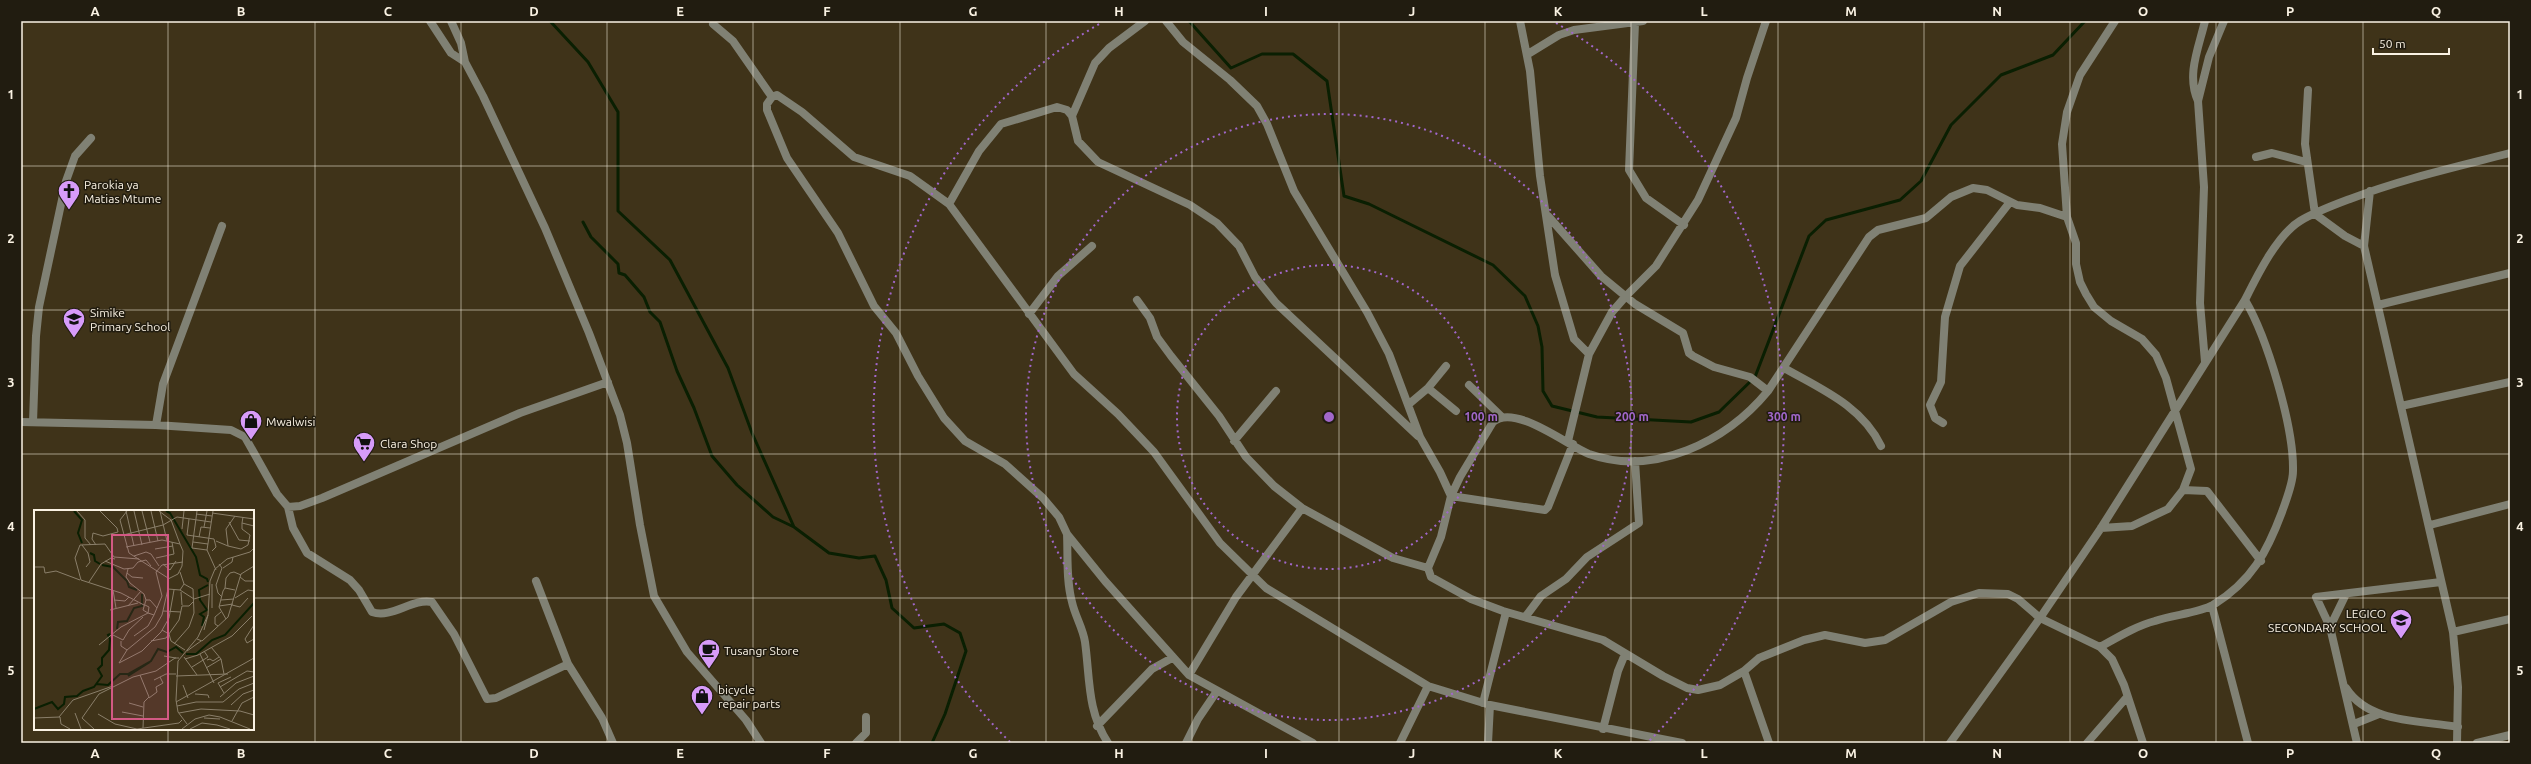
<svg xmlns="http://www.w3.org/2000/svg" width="2531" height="764" viewBox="0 0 2531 764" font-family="Ubuntu,sans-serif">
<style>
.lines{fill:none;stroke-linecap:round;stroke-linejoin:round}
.stream{stroke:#0a1f02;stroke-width:3}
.street{stroke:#808174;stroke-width:8}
.grid{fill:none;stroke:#faf2e3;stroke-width:1;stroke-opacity:0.55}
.ring{fill:none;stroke:#a167ca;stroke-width:2;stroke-dasharray:2 4}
.labels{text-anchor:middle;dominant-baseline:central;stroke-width:3;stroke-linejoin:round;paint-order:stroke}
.poi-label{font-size:12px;fill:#faf2e3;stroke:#211c10;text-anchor:start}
.inset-river{fill:none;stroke:#0a1f02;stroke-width:2}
.inset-road{fill:none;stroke:#8a7f6a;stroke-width:1}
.view{fill:#d35984;fill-opacity:0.15;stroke:#d35984;stroke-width:2}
.inset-edge{fill:none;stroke:#faf2e3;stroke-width:2}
.centre{fill:#a167ca;stroke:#211c10;stroke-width:2}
.ring-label{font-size:12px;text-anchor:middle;font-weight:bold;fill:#a167ca;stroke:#211c10;stroke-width:3;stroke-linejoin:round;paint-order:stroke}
.neatline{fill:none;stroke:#faf2e3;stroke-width:1.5}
.grid-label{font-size:13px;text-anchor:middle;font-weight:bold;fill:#faf2e3}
</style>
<rect width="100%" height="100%" fill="#3f3319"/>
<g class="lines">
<path class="stream" d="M550,21L588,62L618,112V211L670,260L728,368L752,433L794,527L829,553L859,558L875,556L886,580L892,608L914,628L944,624L960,633L966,651L945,714L932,743
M1189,21L1231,68L1262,54H1293L1327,81L1344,196L1369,204L1493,265L1525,296L1538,326L1542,347L1543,391L1552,406L1597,417L1691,422L1719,412L1755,377L1809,236L1826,220L1900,200L1921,181L1951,125L2001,75L2053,55L2085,21
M583,222L591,237L618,264L619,273L625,275L644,297L650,312L660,322L677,371L694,408L712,456L737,485L773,517L794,527"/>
<path class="street" d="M430,21L451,53L465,62L483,96L545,228L589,333L620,415L627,443L640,525L654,596L687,652L746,720L761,743
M451,21L461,43L465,62
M1145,21L1109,48L1095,63L1072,116L1078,141L1098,162L1190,205L1217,223L1239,246L1255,277L1276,303L1418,436
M1166,21L1183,42L1230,80L1257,106L1267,124L1294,191L1367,312L1389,354L1420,437L1440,472L1451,496L1441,537L1428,568L1431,577L1471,599L1503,611L1603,640L1663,676L1687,688L1698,690L1720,685L1744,671L1759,658L1804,640L1825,635L1865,643L1885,640L1951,602L1979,593L2008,594L2018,599L2040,618L2100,647L2112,659L2124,685L2143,743
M1520,21L1530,71L1540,176L1555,275L1574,339L1589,354
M1635,23L1629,170L1646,198L1684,225
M713,24L733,41L772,97
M1528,54L1559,35L1574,30L1643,21
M2308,90L2305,144L2315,214L2345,236L2364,246
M2198,101C2186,75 2199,47 2205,21
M2256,157L2272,153L2306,162
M2370,191L2364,246L2453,632L2458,687L2457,743
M949,204L979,151L1001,124L1057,107L1067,110L1072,116
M1548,216L1601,276L1635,304L1683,333L1689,353L1693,356L1714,367L1750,377L1768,391
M1137,300L1150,318L1157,337L1171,356L1219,416L1246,457L1274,486L1302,508L1393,558L1428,568
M2378,305L2510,273
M1029,314L1058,276L1092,246
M2205,362L2200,303L2204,187L2198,101L2209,57L2224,21
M1784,368C1821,389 1862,406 1881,446
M1469,385L1502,417
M1428,388L1456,411
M1409,404L1428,388L1446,366
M2401,406L2510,382
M21,422L156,425L231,430L245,437L277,494L288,507L300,506L322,498L520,413L608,382
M33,422L36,336L39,307L66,181L75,156L91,138
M1943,423L1935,418L1930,405L1941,382L1945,317L1960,266L2010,202
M156,425L163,384L222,226
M1234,441L1276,391
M1568,441L1589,354L1612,312L1626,296L1656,266L1698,200L1736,118L1747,78L1766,21
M1573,444L1548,507L1545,510L1451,496L1460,477L1493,422C1515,403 1568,446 1589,454C1654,477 1726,442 1768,391L1869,237L1878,230L1926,218L1951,197L1973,188L1987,190L2017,205L2040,208L2067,217
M2183,490L2207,491L2261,561
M288,507L293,528L307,553L350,580L359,590L372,612C392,619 412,598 432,602L454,634L487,699L496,698L568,664
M2430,525L2510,504
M2101,528L2132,526L2168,509L2183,490L2191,469L2166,378L2156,355L2142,339L2111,321L2094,307L2086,294L2080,282L2076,264V243L2067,217L2062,144L2067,112L2080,75L2115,21
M1067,534C1068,556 1066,580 1072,602C1075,616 1083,628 1085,642C1090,678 1087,711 1108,743
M536,581L568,664L602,718L613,743
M2346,594L2330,627L2357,743
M2212,606L2248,743
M1526,616L1541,596L1566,579L1587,557L1639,523L1635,461
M2330,627L2316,597L2441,582
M2453,632L2510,619
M2100,647C2118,637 2136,626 2155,621C2171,615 2199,613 2213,605C2252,581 2267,552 2282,512C2286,500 2293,484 2293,471C2294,427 2267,337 2245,300
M1744,671L1769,743
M1189,675L1236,597L1302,508
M2346,688C2369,724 2420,720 2458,727
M1483,703L1506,612
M2354,724L2379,714
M1097,726L1152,669L1172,658
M1603,729L1618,671L1625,654
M856,743L866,733V717
M1186,743L1198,719L1217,691
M1313,743L1189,675L1105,581L1067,534L1059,517L1043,498L1005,464L965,441L944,418L918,376L896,333L874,306L838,233L787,158L767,110V104L772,97L777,95L802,112L854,157L910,176L949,204L1074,374L1118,414L1154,452L1220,543L1266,588L1428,686L1490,705L1682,743
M1400,743L1428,686
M1488,743L1490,705
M1950,743L2040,618L2101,528L2245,300C2257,276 2277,235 2300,221C2315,212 2334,205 2350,199C2402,179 2456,167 2510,153
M2087,743L2127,697
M2477,743L2510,735"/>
</g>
<path class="grid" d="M168,21V511M315,21V743M461,21V743M607,21V743M753,21V743M900,21V743M1046,21V743M1192,21V743M1339,21V743M1485,21V743M1631,21V743M1778,21V743M1924,21V743M2070,21V743M2216,21V743M2363,21V743M21,166H2510M21,310H2510M21,454H2510M21,598H35M253,598H2510M168,729V743"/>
<g class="ring">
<circle cx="1329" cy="417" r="152"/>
<circle cx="1329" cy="417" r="303"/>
<path d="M1010 742A455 455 0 0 1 1101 23M1556 23A455 455 0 0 1 1648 742"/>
</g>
<defs>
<g id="church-pin" transform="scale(1.15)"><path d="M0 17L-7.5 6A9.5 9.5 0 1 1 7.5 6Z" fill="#d79bf9" stroke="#211c10"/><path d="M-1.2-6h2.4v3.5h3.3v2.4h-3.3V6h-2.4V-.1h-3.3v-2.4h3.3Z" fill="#111"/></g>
<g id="school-pin" transform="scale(1.15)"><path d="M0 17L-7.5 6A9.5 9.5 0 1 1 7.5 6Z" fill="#d79bf9" stroke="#211c10"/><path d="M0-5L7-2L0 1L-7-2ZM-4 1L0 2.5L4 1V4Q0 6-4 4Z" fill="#111"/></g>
<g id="shop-pin" transform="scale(1.15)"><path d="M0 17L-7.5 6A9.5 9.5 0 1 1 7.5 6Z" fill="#d79bf9" stroke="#211c10"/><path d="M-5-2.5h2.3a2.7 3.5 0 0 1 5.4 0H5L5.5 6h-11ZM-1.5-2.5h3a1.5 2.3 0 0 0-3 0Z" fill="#111"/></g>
<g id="supermarket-pin" transform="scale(1.15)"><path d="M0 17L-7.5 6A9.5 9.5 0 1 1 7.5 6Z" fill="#d79bf9" stroke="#211c10"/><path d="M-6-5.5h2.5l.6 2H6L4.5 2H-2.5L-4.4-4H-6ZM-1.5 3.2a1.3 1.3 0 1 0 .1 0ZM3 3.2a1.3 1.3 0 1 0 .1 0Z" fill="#111"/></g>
<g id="cafe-pin" transform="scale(1.15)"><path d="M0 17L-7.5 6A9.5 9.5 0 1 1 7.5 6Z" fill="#d79bf9" stroke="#211c10"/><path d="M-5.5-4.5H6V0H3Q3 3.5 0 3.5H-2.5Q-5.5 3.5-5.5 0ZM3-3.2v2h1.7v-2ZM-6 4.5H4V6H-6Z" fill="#111"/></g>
</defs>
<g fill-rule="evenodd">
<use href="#church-pin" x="69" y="191"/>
<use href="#school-pin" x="74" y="319"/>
<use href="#shop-pin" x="251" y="421"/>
<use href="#supermarket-pin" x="364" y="443"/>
<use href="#school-pin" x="2401" y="620"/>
<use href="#cafe-pin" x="709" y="650"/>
<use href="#shop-pin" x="702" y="696"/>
</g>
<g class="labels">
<g class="poi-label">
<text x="84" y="184">Parokia ya<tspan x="84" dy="14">Matias Mtume</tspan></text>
<text x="90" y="312">Simike<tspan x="90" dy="14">Primary School</tspan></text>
<text x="266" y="421">Mwalwisi</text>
<text x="380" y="443">Clara Shop</text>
<text x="2386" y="613" text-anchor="end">LEGICO<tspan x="2386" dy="14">SECONDARY SCHOOL</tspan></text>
<text x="724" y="650">Tusangr Store</text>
<text x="718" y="689">bicycle<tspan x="718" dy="14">repair parts</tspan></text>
</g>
</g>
<g transform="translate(34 510)">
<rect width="220" height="220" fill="#3f3319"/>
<path class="inset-river" d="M40,1L48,10L44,23L48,33M132,1L136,3L162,47L166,65L173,69L174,72M56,43L60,45L61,51L66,54M68,55L79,57L93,71L95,77L103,80M168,116L170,107L166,104L173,100L166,90L165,80L174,75M83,119L84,112L93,111L100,98L108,96V84M152,144H162L178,130L191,125L220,93M94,166L116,152M62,174L74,175L86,164H94L117,151L124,139L133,142L142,137L149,143M0,199L18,192L24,199L30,194L31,187L43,186L49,181L60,177L68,166L64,159L68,155V148L75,140L76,129L74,125L76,124"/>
<path class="inset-road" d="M43,1L51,10V28L57,35M92,1L100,36M93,1L86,10L95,43L134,68V79L146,80L160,89L176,84M100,1L108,35M108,1L116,32M117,1L124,31M126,1L133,31M163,1L158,38L173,40M179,1L173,40L182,60M178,3L220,9M162,4L178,6M201,6L192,19L194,36L207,39L214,35L216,25L208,19V13M209,7L208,13L220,16M155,9L153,25L180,29L182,37L178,41M195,12L205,30L216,31M170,17L173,1M148,19L150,1M89,25L129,15L143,7L177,12M165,27L167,17L176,18M182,31L194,36M159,32L174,34M48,35L54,43L56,52L52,57M62,35L58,29L59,23L69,26L84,22L83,18L66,1M92,37L128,30L146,34L137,10L125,1M121,39L139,36M100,46L112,42L117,44L125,56M122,48L140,44L138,32M105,49L80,47L71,34L46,35L41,48L47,70L87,83L110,95M71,51L90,59L99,58L104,52L112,50L117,56M129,54L136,60L142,51M185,54L188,58L182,75L184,83L188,87M0,57H10L11,63L22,61L46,70M189,58L198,52L199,47M94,59L92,67L96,73L110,84L112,90L109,100L114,103L115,97L111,95M146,62L150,74M93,63L98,67L109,68M206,67L211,71H220M134,69L144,64L148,56L149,41L146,34M55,72L67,54L77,48L81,49M178,74V98M191,78L192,68L196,63L200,62L207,65M134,79L128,105L121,117L93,140L85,153L108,141L127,122L135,108L140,80M79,80L82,98M147,82L148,95M201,88L214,80L220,81M80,90L91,91L95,87M112,90H116L123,98M187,90L200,89M198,95L206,97L214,88M94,96L107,81M185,96L199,94M76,100L104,93M129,101L147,102M192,109L185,97L189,81L191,78L201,80M220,115L211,129L213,133L220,129M184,116L181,114V107L187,102M128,120L135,124L137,131L151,140M170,120L174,105M79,125L89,130L95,120L109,107M100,126L114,116L120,105M163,129L168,131L194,107L207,64L220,56M87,131V136L93,140M117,131L132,128L145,110L148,96H155L159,92M140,134L155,117L160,103L159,79L150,74L146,80M65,135L87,117L114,103L120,105L128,86L122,62L128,55L149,52M177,137L187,149L190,164M153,141L167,131M166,144L180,173M130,146L142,148M150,147L163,165M151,149L164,145L198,126L218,106M173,150L176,149L179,151L185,147M158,157L174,147L170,141M172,158L187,149M106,165L115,187L110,192L109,218M142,166L194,164M120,170L132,164H142M149,175L154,188M186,177L213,161L220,162M190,183L184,173L197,167M161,184L174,185L175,188M186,187L202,173L220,166M115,188L123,182L122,177L129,173L126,167M142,192L220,148M95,193L109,197M197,195L209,184L220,180M143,196L162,192H189L205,179L220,173M88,202L109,206M41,203L47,219M145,203L167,199L206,201L220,205M64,204L81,214L103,219L145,213L148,210M25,207L39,190L79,176M0,208L26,207L27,214L36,219M170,208L186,209M198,211L208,193L220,187M153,214L144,202L142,190L144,151L164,127L174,105L176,71L181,59L193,49L216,42L220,38M60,219L48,208L65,184L99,167L122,161L141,148H145M148,219L161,209L175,205L186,207L216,219M156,219L168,213L183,215L196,219"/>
<path class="view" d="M78,25H134V209H78Z"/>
<rect width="220" height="220" class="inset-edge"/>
</g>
<circle cx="1329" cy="417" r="6" class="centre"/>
<g class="ring-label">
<text x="1481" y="421">100 m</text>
<text x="1632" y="421">200 m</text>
<text x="1784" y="421">300 m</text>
</g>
<rect width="2531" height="764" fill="none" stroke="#211c10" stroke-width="44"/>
<path d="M2373 48v6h76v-6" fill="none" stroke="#faf2e3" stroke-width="2"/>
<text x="2379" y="48" font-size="12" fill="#faf2e3" stroke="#211c10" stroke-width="3" paint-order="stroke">50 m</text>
<rect x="22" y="22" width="2487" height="720" class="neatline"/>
<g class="grid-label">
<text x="95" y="16">A</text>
<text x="241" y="16">B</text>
<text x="388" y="16">C</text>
<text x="534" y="16">D</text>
<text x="680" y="16">E</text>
<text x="827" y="16">F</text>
<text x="973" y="16">G</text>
<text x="1119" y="16">H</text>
<text x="1266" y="16">I</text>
<text x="1412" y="16">J</text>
<text x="1558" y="16">K</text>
<text x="1704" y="16">L</text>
<text x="1851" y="16">M</text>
<text x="1997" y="16">N</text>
<text x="2143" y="16">O</text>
<text x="2290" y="16">P</text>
<text x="2436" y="16">Q</text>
<text x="11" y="99">1</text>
<text x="2520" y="99">1</text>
<text x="11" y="243">2</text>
<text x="2520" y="243">2</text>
<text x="11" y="387">3</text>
<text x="2520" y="387">3</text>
<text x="11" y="531">4</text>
<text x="2520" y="531">4</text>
<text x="11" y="675">5</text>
<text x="2520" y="675">5</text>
<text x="95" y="758">A</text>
<text x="241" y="758">B</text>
<text x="388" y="758">C</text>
<text x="534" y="758">D</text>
<text x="680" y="758">E</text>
<text x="827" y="758">F</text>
<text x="973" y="758">G</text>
<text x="1119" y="758">H</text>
<text x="1266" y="758">I</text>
<text x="1412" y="758">J</text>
<text x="1558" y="758">K</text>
<text x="1704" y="758">L</text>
<text x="1851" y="758">M</text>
<text x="1997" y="758">N</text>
<text x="2143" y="758">O</text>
<text x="2290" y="758">P</text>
<text x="2436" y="758">Q</text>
</g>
</svg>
